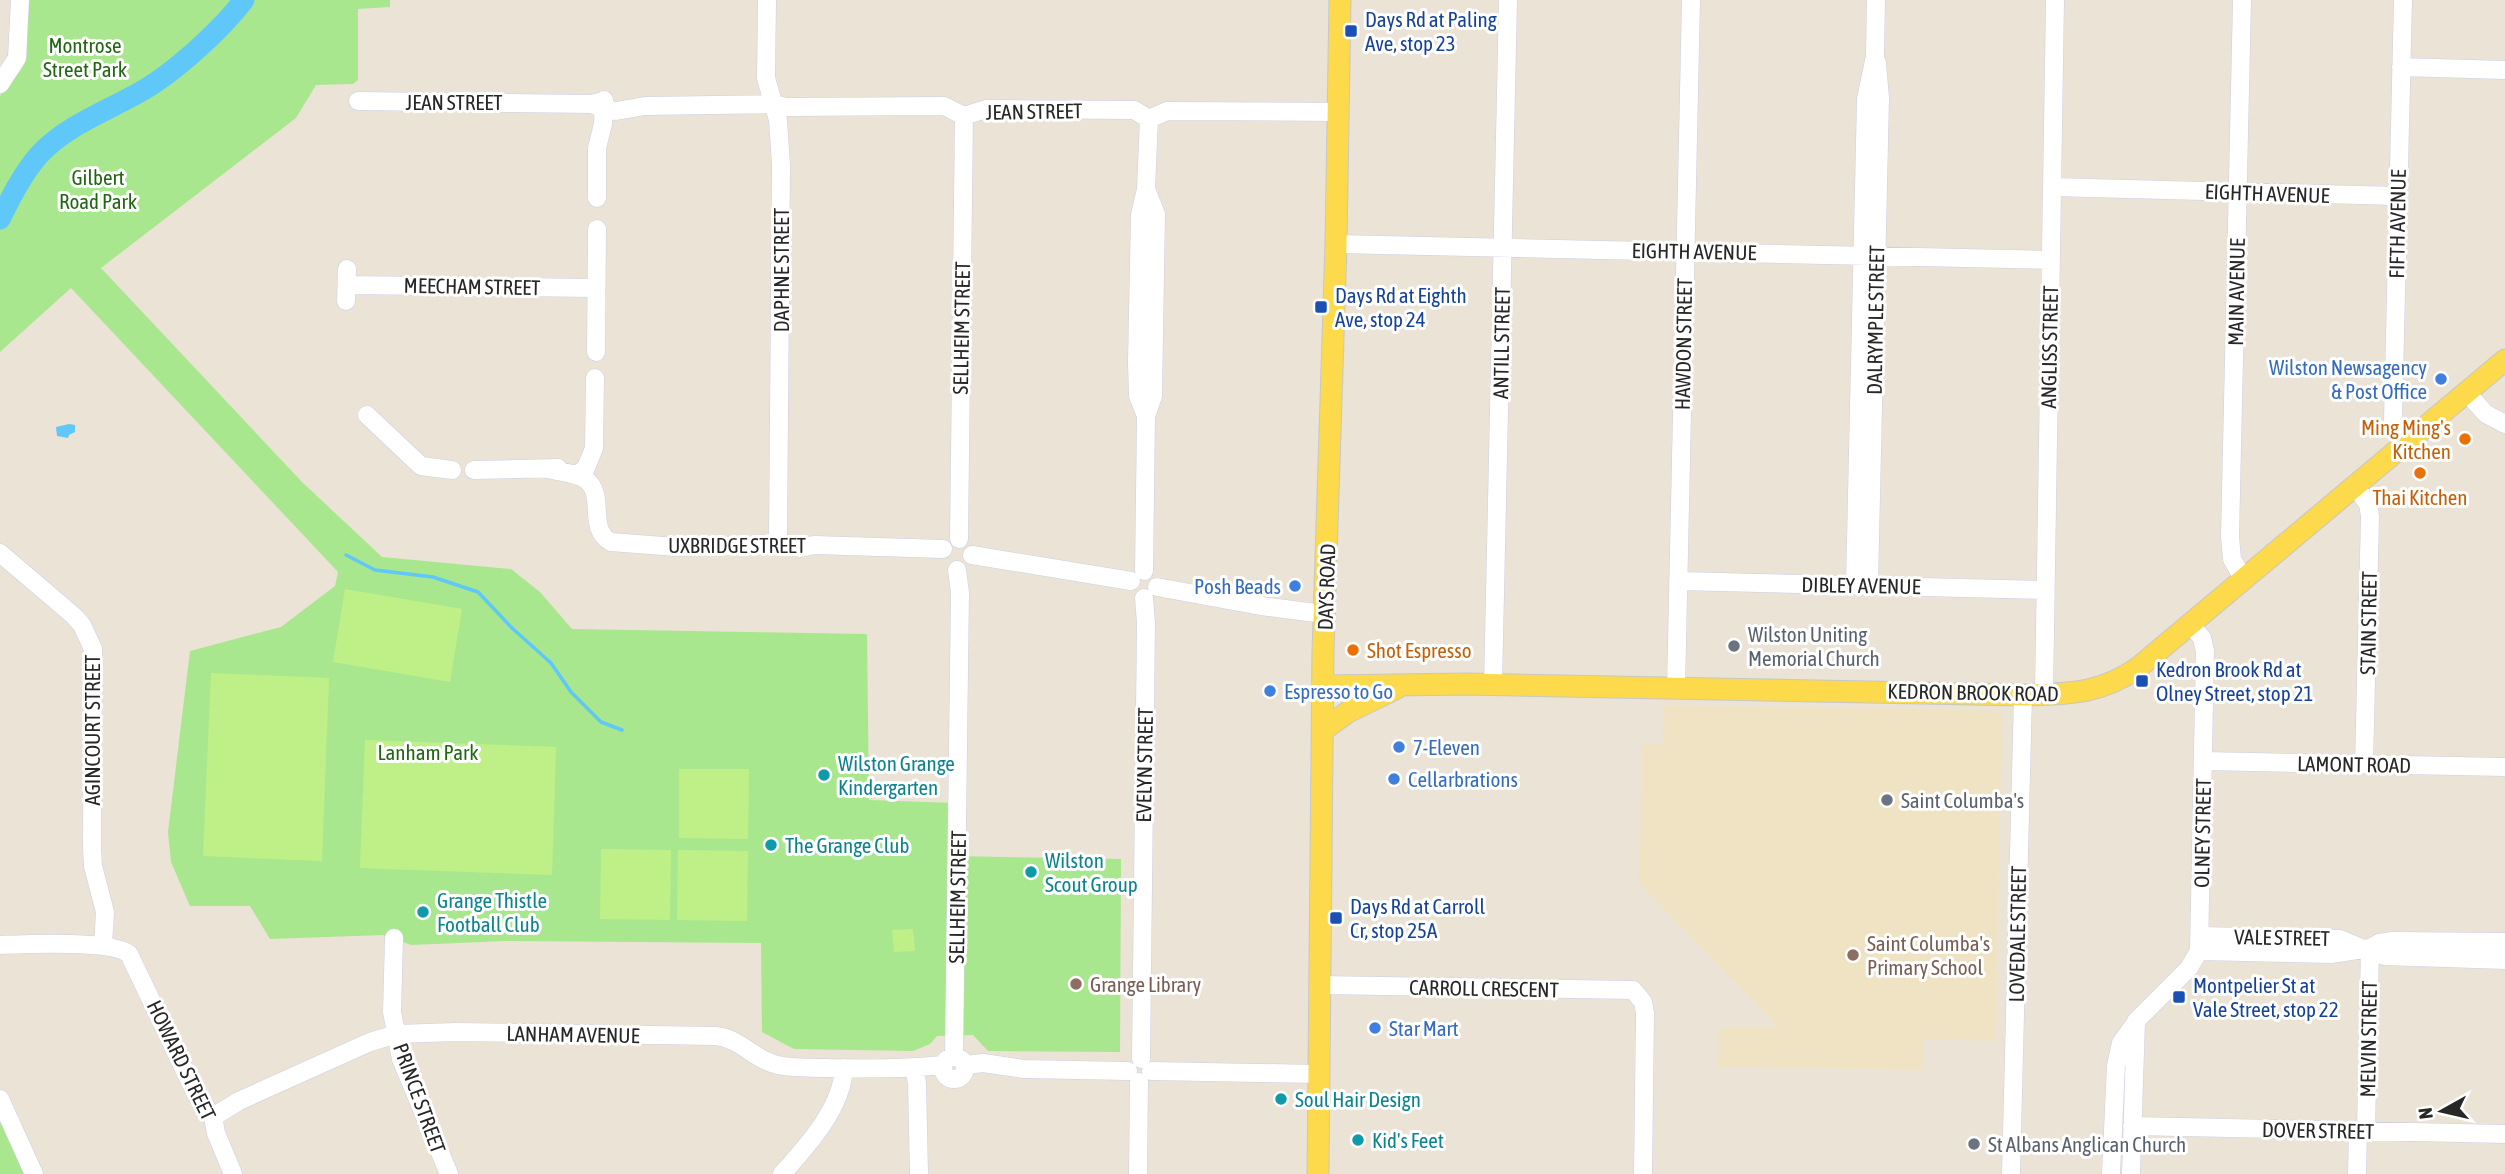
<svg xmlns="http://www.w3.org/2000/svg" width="2505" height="1174" viewBox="0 0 2505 1174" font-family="'Asap Condensed',sans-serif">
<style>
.education{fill:#efe3c3}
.green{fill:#a8e78d}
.pitch{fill:#bff087}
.water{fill:#5fc8f8}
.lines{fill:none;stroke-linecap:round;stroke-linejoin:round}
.stream{stroke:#5fc8f8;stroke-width:3.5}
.river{stroke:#5fc8f8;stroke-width:21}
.minor-casing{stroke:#cccfe2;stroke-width:19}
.major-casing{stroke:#c7c7c7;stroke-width:23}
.minor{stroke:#fff;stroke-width:18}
.major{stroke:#fcda4b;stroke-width:21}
.transit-dot{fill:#1a4fb4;stroke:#fff;stroke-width:2.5}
.shop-dot{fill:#3f7fe0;stroke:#fff;stroke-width:2.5}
.food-dot{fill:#e8710a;stroke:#fff;stroke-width:2.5}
.worship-dot{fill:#6b7280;stroke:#fff;stroke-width:2.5}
.culture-dot{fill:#0f9aa8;stroke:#fff;stroke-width:2.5}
.education-dot{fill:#8d6e63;stroke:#fff;stroke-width:2.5}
.labels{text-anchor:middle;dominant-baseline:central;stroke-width:6;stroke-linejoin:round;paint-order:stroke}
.transit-label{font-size:21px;fill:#164399;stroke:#fff;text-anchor:start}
.park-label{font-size:21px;fill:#216713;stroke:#fff}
.street-label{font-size:21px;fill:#272727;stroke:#fff}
.shop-label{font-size:21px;fill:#366cbe;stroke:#fff;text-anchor:start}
.food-label{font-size:21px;fill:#c56008;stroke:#fff;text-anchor:end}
.worship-label{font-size:21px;fill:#5b616d;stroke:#fff;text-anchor:start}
.culture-label{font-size:21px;fill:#0d838f;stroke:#fff;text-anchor:start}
.education-label{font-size:21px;fill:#785e54;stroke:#fff;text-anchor:start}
</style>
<rect width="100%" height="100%" fill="#ebe3d6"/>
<path class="education" d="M1664,705L2002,711L1996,1041L1923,1039V1070L1718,1066L1719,1028L1778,1027L1639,883L1642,745L1663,744Z"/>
<path class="green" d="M27,0H390V7L358,9V80L353,84L316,85L296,118L101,268L302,482L382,557L511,569L540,592L572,629L867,634L869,800L955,803L953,856L1121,859L1120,1052L988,1051L973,1035L937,1036L930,1044L913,1051L794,1049L762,1032L761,943L505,941L411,945L383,935L270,939L250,906H190L171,862L168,832L190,651L281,627L335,586L338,572L71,288L0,352V96L21,70L27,57Z
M0,1120L25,1174H0Z"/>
<path class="pitch" d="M345,589L462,609L450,682L333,662Z
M211,673L329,678L322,861L203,856Z
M365,740L556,747L552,875L360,868Z
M679,769H749L748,839L679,838Z
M601,849L671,850L670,920L600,919Z
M678,850L748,851L747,921L677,920Z
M913,929L915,951L894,952L892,930Z"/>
<path class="water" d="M69,424L75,425V432L69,435L68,438L57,436L56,427Z"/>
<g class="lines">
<path class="stream" d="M346,555L375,570L433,577L478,592L512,628L551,663L571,692L601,722L622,730"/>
<path class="river" d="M0,219C11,197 23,173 39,155C65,126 107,111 140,92C174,73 220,31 244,0"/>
<g class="minor-casing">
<path id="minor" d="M767,0L766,78L778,120L781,165L778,541
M2242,0L2230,537L2232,559L2244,580
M2403,0L2393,420L2395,426L2407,443
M2401,67L2505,70
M0,84L17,58L20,0
M358,101L592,104L603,101
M592,104L605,109L616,111L645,106L773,104L786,107L944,106L964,116L986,109L1134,110L1149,119L1167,111L1338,112
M2052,187L2397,196
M597,198V148L603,124L604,100
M1336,244L2051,260
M347,285L596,288
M346,301L347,269
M596,352L597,229
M2467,393L2486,414L2505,424
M367,415L421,466L452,470
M1146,416L1138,396L1137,363L1140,215L1146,189L1149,119
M548,469C560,472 576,473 585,479C607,494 586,529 611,542L676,547L755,546L778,541L800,548L814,545L943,549
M474,470L558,468
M576,475L586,468L594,448L595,378
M2356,487L2368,504L2370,516L2364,764
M959,539L964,116
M0,553L74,616L82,625L93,649L92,848L93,866L105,912L103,946
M972,555L1131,581
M1144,571L1146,416L1153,396L1156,214L1146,189
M1678,581L2045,590
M1855,584L1866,99L1875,56L1876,0
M1869,585L1880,98L1877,63
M1157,587L1261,606L1324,614
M1493,685L1508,0
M1676,689L1691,0
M2044,695L2055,0
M2204,761L2505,767
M2200,936L2340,939L2361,948
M394,938L392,1012L401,1059L449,1174
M0,945C26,944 112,940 129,954L196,1094L213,1117L216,1133L233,1174
M2370,948L2384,956L2505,960
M2199,951L2331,954L2370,948L2379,943L2393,941L2505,942
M1320,985L1633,990L1643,1002L1645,1013L1643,1174
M954,1056L960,593L957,570
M943 1068a11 11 0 1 1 22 0a11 11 0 1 1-22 0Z
M1141,1059L1146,623L1144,598
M965,1065L983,1063L1024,1069L1128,1071
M914,1068L917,1083L919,1174
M1151,1071L1319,1074
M0,1099L34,1174
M213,1117L239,1101L370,1042L397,1034L455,1032L716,1036C741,1039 751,1057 774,1064C791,1069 811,1067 828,1068C867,1069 905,1069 943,1065
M2132,1126L2505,1134
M2366,1130L2370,948
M782,1174C808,1145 842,1108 844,1068
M1138,1174L1139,1082
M2011,1174L2023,695
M2111,1174L2116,1066L2121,1043L2139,1018L2189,968L2199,951L2205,651L2202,638L2191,625
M2131,1174L2136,1021
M2357,1174L2358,1130"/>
</g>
<g class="major-casing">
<path id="major" d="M1323,686L1467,684L2023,695C2069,694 2101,694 2139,667L2505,360
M1323,730L1348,712L1397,688
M1318,1174L1323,651L1336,244L1340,0"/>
</g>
<use href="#minor" class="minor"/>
<use href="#major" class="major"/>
</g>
<g class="transit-dot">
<rect x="1344" y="24" width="14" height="14" rx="3.5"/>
<rect x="1314" y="300" width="14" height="14" rx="3.5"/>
<rect x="2135" y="674" width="14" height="14" rx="3.5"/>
<rect x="1329" y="911" width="14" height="14" rx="3.5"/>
<rect x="2172" y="990" width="14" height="14" rx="3.5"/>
</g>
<g class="shop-dot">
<circle cx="2441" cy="379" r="7"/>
<circle cx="1295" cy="586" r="7"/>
<circle cx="1270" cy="691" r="7"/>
<circle cx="1399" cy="747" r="7"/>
<circle cx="1394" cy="779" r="7"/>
<circle cx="1375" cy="1028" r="7"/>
</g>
<g class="food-dot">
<circle cx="2465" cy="439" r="7"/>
<circle cx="2420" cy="473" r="7"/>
<circle cx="1353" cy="650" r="7"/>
</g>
<g class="worship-dot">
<circle cx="1734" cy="646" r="7"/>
<circle cx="1887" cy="800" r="7"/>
<circle cx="1974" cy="1144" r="7"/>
</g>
<g class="culture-dot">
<circle cx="824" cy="775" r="7"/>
<circle cx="771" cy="845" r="7"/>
<circle cx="1031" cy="872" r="7"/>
<circle cx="423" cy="912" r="7"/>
<circle cx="1281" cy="1099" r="7"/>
<circle cx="1358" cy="1140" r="7"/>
</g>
<g class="education-dot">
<circle cx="1853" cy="955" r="7"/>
<circle cx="1076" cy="984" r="7"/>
</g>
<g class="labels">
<g class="transit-label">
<text x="1365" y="19">Days Rd at Paling<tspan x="1365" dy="24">Ave, stop 23</tspan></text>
<text x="1335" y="295">Days Rd at Eighth<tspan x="1335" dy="24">Ave, stop 24</tspan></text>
<text x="2156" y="669">Kedron Brook Rd at<tspan x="2156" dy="24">Olney Street, stop 21</tspan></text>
<text x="1350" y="906">Days Rd at Carroll<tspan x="1350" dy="24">Cr, stop 25A</tspan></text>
<text x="2193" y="985">Montpelier St at<tspan x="2193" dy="24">Vale Street, stop 22</tspan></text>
</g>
<g class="park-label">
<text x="85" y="45">Montrose<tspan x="85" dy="24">Street Park</tspan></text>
<text x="98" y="177">Gilbert<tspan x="98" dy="24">Road Park</tspan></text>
<text x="428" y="752">Lanham Park</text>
</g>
<g class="street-label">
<text x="454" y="102">JEAN STREET</text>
<text transform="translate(1034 111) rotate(-1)">JEAN STREET</text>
<text transform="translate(2267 193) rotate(2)">EIGHTH AVENUE</text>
<text transform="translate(2397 224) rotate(-89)">FIFTH AVENUE</text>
<text transform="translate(1694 251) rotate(1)">EIGHTH AVENUE</text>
<text transform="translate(781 270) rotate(-90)">DAPHNE STREET</text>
<text transform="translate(472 286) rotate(1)">MEECHAM STREET</text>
<text transform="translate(2236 292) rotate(-89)">MAIN AVENUE</text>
<text transform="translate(1875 320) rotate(-89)">DALRYMPLE STREET</text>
<text transform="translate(961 328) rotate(-89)">SELLHEIM STREET</text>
<text transform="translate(1501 343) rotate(-89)">ANTILL STREET</text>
<text transform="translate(1683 344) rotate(-89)">HAWDON STREET</text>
<text transform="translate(2049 347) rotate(-89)">ANGLISS STREET</text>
<text x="737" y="545">UXBRIDGE STREET</text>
<text transform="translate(1861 585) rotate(1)">DIBLEY AVENUE</text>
<text transform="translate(1326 587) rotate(-88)">DAYS ROAD</text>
<text transform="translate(2368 623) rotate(-89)">STAIN STREET</text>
<text transform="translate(1973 692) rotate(1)">KEDRON BROOK ROAD</text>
<text transform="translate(92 730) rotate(-90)">AGINCOURT STREET</text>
<text transform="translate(2354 764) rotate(1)">LAMONT ROAD</text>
<text transform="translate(1144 765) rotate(-89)">EVELYN STREET</text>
<text transform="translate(2202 833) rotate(-89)">OLNEY STREET</text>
<text transform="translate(957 897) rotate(-89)">SELLHEIM STREET</text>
<text transform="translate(2017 934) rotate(-89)">LOVEDALE STREET</text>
<text transform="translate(2282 937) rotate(1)">VALE STREET</text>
<text transform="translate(1484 988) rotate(1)">CARROLL CRESCENT</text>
<text transform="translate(573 1034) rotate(1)">LANHAM AVENUE</text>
<text transform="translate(2368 1039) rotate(-89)">MELVIN STREET</text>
<text transform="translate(182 1060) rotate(64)">HOWARD STREET</text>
<text transform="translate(420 1098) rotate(70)">PRINCE STREET</text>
<text transform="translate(2318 1130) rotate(1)">DOVER STREET</text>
</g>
<g class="shop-label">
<text x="2427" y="367" text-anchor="end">Wilston Newsagency<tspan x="2427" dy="24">&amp; Post Office</tspan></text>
<text x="1281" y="586" text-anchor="end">Posh Beads</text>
<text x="1284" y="691">Espresso to Go</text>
<text x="1413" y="747">7-Eleven</text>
<text x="1408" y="779">Cellarbrations</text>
<text x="1389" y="1028">Star Mart</text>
</g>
<g class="food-label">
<text x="2451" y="427">Ming Ming's<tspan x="2451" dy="24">Kitchen</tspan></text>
<text x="2420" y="497" text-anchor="middle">Thai Kitchen</text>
<text x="1367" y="650" text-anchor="start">Shot Espresso</text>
</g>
<g class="worship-label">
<text x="1748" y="634">Wilston Uniting<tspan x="1748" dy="24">Memorial Church</tspan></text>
<text x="1901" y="800">Saint Columba's</text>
<text x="1988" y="1144">St Albans Anglican Church</text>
</g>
<g class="culture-label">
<text x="838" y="763">Wilston Grange<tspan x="838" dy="24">Kindergarten</tspan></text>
<text x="785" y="845">The Grange Club</text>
<text x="1045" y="860">Wilston<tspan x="1045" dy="24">Scout Group</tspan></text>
<text x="437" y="900">Grange Thistle<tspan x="437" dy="24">Football Club</tspan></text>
<text x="1295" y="1099">Soul Hair Design</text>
<text x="1372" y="1140">Kid's Feet</text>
</g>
<g class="education-label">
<text x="1867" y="943">Saint Columba's<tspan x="1867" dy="24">Primary School</tspan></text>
<text x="1090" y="984">Grange Library</text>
</g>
</g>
<g transform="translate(2442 1111) rotate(262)" stroke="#ffffff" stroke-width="5" paint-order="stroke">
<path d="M0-5L12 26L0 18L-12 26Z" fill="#272727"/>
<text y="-10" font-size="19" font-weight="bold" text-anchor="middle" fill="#272727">N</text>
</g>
</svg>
